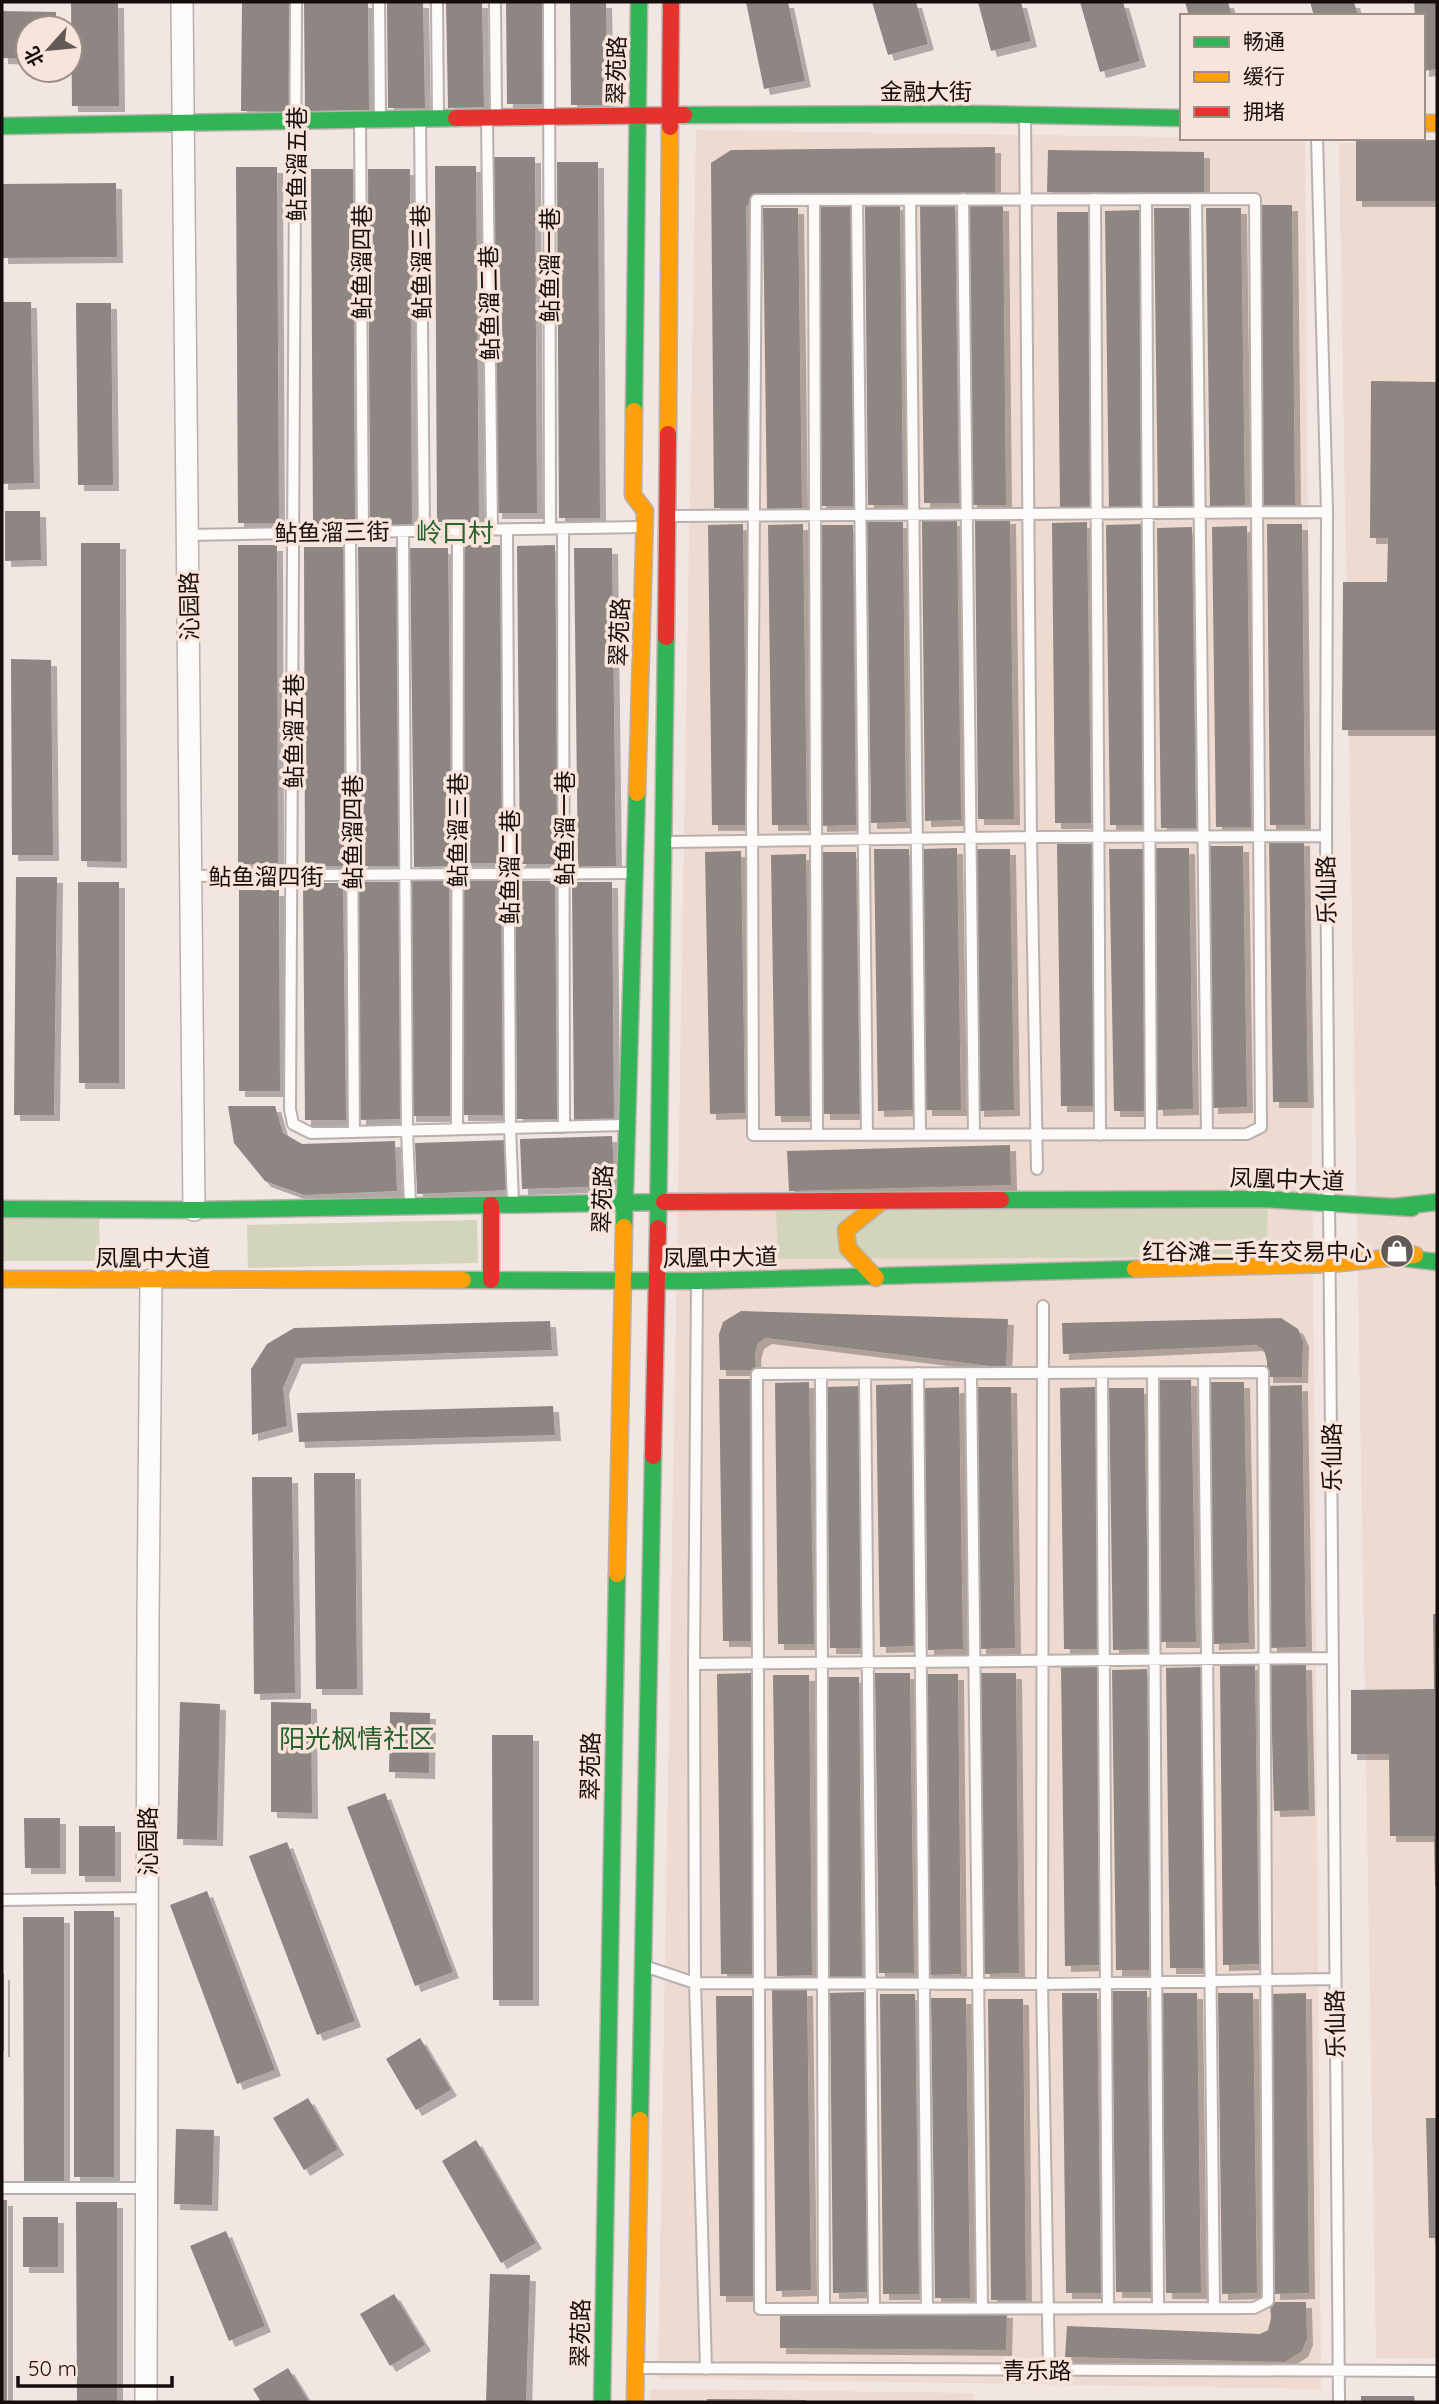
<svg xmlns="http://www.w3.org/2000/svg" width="1439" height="2404" viewBox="0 0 1439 2404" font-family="Quicksand,'Noto Sans SC',sans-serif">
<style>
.built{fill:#eedad0}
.green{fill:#d2d5bc}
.building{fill:#8e8682;filter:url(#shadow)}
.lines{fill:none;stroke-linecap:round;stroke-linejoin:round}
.lane-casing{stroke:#b8b0ac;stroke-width:14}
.street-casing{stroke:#b8b0ac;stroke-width:24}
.fast-casing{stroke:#b8b0ac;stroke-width:19}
.slow-casing{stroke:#b8b0ac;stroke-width:19}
.jam-casing{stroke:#b8b0ac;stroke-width:19}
.lane{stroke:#fdfbfa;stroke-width:10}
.street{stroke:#fdfbfa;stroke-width:21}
.fast{stroke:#30b455;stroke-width:16}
.slow{stroke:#ff9f0a;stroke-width:16}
.jam{stroke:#e5322d;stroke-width:16}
.labels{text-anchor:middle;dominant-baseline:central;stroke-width:7;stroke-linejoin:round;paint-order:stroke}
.street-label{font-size:23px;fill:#150e0b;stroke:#f8e4da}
.poi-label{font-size:23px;fill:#150e0b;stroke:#f8e4da;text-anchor:end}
.quarter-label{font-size:26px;fill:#28612e;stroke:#f8e4da}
</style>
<defs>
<filter id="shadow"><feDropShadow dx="6" dy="6" stdDeviation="0" flood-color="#0004"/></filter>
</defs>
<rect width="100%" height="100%" fill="#f1e6e1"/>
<path class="built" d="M696,130L1305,139L1321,2389L658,2378Z
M1339,143L1437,144V2358H1376Z
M651,2389L974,2393V2402H650Z"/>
<path class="green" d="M1268,1206L1266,1257L778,1259L776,1211Z
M2,1214H99L100,1261H2Z
M477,1220L478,1263L248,1268L247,1225Z"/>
<path class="building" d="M71,2H118L119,106H72Z
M242,2H290L289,112L241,111Z
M304,2H368L369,110L305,111Z
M387,2H423L425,108H388Z
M446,2H482L484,107L448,108Z
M506,2H542L544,104H507Z
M570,2H606L608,105H571Z
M746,2H788L805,81L764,89Z
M872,2H916L928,44L888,55Z
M978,2H1021L1031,41L991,51Z
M1080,2H1123L1140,61L1100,72Z
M1185,2H1228L1232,16H1189Z
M1310,2H1354L1358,16H1314Z
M1414,2H1437V69L1423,71V16H1415Z
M2,11L56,12V28H28V59L2,58Z
M1437,140V201H1356V141Z
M995,147V196L754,198L746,207L750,508H714L711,163L731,150Z
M1048,150L1204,152V194L1047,192Z
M494,157H535L537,513H496Z
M557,162H598L600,518H559Z
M435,166H476L479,522H437Z
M236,167H277L279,523H238Z
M311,169H353L355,525H313Z
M368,169H410L412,525H370Z
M116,183L117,257L2,258V184Z
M920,203H955L959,503H924Z
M900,204L903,505H868L865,205Z
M852,205L855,506H820L817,206Z
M968,205H1003L1006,505H971Z
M1256,205H1292L1295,505H1260Z
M763,208H798L802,508L767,509Z
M1154,208H1189L1193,508H1158Z
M1206,208H1241L1245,508L1210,509Z
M1140,210L1144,511H1109L1105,211Z
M1057,212H1092L1096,512H1060Z
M2,302H31L34,483L2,484Z
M76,303H111L113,485H78Z
M1371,381L1437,382V730H1342L1343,582H1387L1388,538H1370Z
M5,511H40L41,560L5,561Z
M1010,518L1014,819H978L975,519Z
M922,520H957L961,820L925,821Z
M867,522H903L906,822L871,823Z
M1087,522L1091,823H1055L1052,523Z
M743,524L747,825H712L708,525Z
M803,524L807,825H772L768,525Z
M1142,524L1146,825H1110L1106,525Z
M1267,524H1302L1305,825H1270Z
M817,525H853L856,825L821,826Z
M1247,526L1251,827H1216L1212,527Z
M1192,527L1196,828H1161L1157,528Z
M81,543H120L121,862L81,861Z
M238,545H277L278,864H238Z
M462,545H500L503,863H465Z
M555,545L558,864H520L517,546Z
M304,547H344V866H305Z
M358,547H397L400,866H362Z
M410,548H448L452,866L414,867Z
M574,548H612L616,866L578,867Z
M11,659L51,660L53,855H12Z
M1269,840H1304L1308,1102H1273Z
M1057,844H1093L1097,1106H1061Z
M1208,846H1243L1247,1107L1212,1108Z
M957,848L961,1110H926L922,849Z
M1154,848H1189L1193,1109L1157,1110Z
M874,849H909L913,1110L878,1111Z
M975,849H1010L1014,1110L978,1111Z
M1109,849H1144L1149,1111H1114Z
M741,851L745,1113L710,1114L705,852Z
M820,852H856L860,1114H824Z
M806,854L810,1116H775L771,855Z
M16,877H57L54,1115H14Z
M460,878H501L503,1115H462Z
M408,879H449L451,1116H410Z
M515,881H555L557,1119H517Z
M78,882H119V1083H79Z
M358,882H399L401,1119L360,1120Z
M572,882H612L614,1120H574Z
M303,883H343L346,1120H305Z
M239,890H279L280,1091H239Z
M228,1106H275L283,1133L302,1144L395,1141L397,1191L304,1195L265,1181L234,1143Z
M612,1136L615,1186L522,1189L520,1139Z
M508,1140L510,1190L417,1194L415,1143Z
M1010,1145L1011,1185L789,1191L787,1151Z
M741,1311L1008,1319L1006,1368L766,1338L758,1343L755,1354L756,1370H720L719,1334L723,1322Z
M1281,1318L1298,1329L1303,1341L1302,1377H1267V1361L1264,1350L1256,1345L1063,1354L1062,1323Z
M550,1321L552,1350L296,1358L283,1388L287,1426L252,1435L251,1369L267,1344L294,1328Z
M719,1379H754L758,1641H723Z
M1156,1380H1191L1196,1642H1160Z
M809,1382L814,1644H778L775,1383Z
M1209,1382H1244L1249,1643L1213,1644Z
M911,1384L915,1646L880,1647L876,1385Z
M1302,1385L1306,1647L1271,1648L1267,1386Z
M861,1386L865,1648H830L826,1387Z
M959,1387L963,1649L928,1650L924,1388Z
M976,1387H1011L1015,1648L980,1649Z
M1095,1387L1099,1649H1064L1060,1388Z
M1109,1388H1144L1149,1649L1113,1650Z
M553,1406L555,1435L299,1442L297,1413Z
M314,1473H355L357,1689H316Z
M252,1477H292L295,1693L254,1694Z
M1433,1614H1437V1886H1435L1434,1836H1390L1389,1754H1351V1690L1434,1689Z
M1220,1664H1255L1259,1964L1223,1965Z
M1270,1664H1306L1309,1810L1274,1811Z
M1061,1665H1097L1100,1965L1065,1966Z
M1201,1667L1205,1968H1170L1166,1668Z
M1147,1669L1151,1970H1116L1112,1670Z
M752,1673L756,1974H721L717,1674Z
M875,1673H910L914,1973H879Z
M980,1673H1016L1019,1973L984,1974Z
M922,1674H958L961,1974L926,1975Z
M773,1675H809L812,1975L777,1976Z
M824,1677H859L862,1977H827Z
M180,1702L220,1704L217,1840L177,1839Z
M271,1702L311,1703L312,1813L271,1812Z
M390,1712L430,1713L429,1773L389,1772Z
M492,1735H533V2000H493Z
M385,1793L453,1972L415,1986L347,1807Z
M24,1818H60V1868H25Z
M79,1826H115V1876H79Z
M287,1842L355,2021L317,2035L249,1856Z
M207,1891L275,2070L237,2084L170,1905Z
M74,1911H114V2177H74Z
M23,1917H64V2182H24Z
M2,1974H4V2051H2Z
M772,1990H807L811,2290L776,2291Z
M1112,1991H1147L1151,2292H1116Z
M865,1992L868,2292L833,2293L830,1993Z
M1062,1993H1097L1101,2293H1066Z
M1162,1993H1197L1201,2293H1166Z
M1218,1993H1253L1257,2293L1222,2294Z
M1306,1993L1309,2293L1274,2294L1270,1994Z
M880,1994H915L919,2294H883Z
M716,1996H752L755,2296H720Z
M931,1998H966L970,2298H935Z
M988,1999H1023L1026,2300H991Z
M420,2038L451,2090L416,2110L386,2059Z
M308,2098L338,2149L304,2170L273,2118Z
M1426,2118H1437V2238H1429Z
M176,2129L214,2130L212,2205L174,2204Z
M476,2140L536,2243L501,2263L442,2161Z
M2,2200H7V2402H2Z
M76,2202H117V2402H77Z
M23,2217H58V2267H23Z
M226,2231L265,2326L229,2341L190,2246Z
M490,2274L530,2275L526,2402H486Z
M394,2294L425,2345L390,2366L360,2314Z
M1270,2302H1306L1307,2339L1302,2351L1285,2362L1065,2357L1067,2326L1260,2334L1268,2330L1271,2318Z
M780,2310L1007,2312L1006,2350L780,2348Z
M288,2368L309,2402H261L253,2389Z
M1361,2396H1414L1415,2402H1361Z
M707,2399L806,2400V2402H707Z"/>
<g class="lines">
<g class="lane-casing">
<path id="lane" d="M296,2L290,1109L293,1124L311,1133L625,1125
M379,2L380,116
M437,2L438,115
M495,2L496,115
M549,2L550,529
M1025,115L1031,837L1037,1169
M487,119L492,530
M420,121L424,531
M360,122L363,532
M963,199L974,1135
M1095,199L1100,1135
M1146,199L1151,1134
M1196,199L1207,1134
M1255,199L1261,1127L1247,1134L753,1135L752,810L756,200Z
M814,200L817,1135
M857,200L867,1135
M910,200L920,1135
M1327,512L1326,836L1339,2402
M668,516L1327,512L1317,138
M563,529L564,1127
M507,530L510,1128L513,1201
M403,531L407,1131L410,1203
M350,532L354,1132
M188,535L642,527
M667,842L1031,837L1326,836
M191,876L632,873
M457,1129L458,530
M697,1283L694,1664L695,1983L706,2369
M1043,1306L1042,1984L1049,2370
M1263,1372L1268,2301L1254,2308L760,2309L757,1374Z
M918,1373L927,2309
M971,1373L982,2308
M1102,1373L1108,2308
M1153,1373L1158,2308
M1204,1373L1214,2308
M821,1374L824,2309
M865,1374L874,2309
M694,1664L1331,1658
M2,1900L147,1898
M647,1967L695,1983L1042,1984L1335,1979
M2,2188H147
M639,2368L1437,2371"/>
</g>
<g class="street-casing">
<path id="street" d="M182,2L194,1210
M146,2402L148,1622L151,1280"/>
</g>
<g class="fast-casing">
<path id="fast" d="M684,115L977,114L1182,118
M2,126L456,118
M634,411L639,2
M1001,1200L1263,1199L1412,1208
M1393,1207L1437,1202
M2,1209L194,1210L664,1202
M624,1227L637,793
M658,1228L666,637
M1394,1257L1437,1262
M463,1280L697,1281L1135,1269
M640,2120L653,1456
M602,2402L617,1574"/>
</g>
<g class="slow-casing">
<path id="slow" d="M1423,123H1437
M634,411L633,495L645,511L637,793
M668,434L670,127
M1135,1269L1331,1264L1415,1255
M876,1278L848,1248L846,1230L882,1201
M2,1279L463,1280
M617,1574L624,1227
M635,2402L640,2120"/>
</g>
<g class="jam-casing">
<path id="jam" d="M456,118L684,115
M670,127L671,2
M666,637L668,434
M664,1202L1001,1200
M491,1205V1280
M653,1456L658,1228"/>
</g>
<use href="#lane" class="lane"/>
<use href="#street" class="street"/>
<use href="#fast" class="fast"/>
<use href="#slow" class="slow"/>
<use href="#jam" class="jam"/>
</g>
<defs>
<g id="shop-disc" transform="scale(1.75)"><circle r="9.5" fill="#625a56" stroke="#f8e4da"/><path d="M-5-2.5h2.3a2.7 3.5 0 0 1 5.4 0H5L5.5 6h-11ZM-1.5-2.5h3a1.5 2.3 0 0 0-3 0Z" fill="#fff"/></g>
</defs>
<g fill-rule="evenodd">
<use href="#shop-disc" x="1397" y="1251"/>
</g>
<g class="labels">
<g class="street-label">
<text transform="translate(616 70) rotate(-89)">翠苑路</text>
<text x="926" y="91">金融大街</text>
<text transform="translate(296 164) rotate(-90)">鲇鱼溜五巷</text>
<text transform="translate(361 262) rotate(-90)">鲇鱼溜四巷</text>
<text transform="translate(421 262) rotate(-91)">鲇鱼溜三巷</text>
<text transform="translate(549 265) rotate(-90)">鲇鱼溜一巷</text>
<text transform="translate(489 303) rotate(-91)">鲇鱼溜二巷</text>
<text transform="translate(332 532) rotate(-1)">鲇鱼溜三街</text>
<text transform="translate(189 606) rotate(-91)">沁园路</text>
<text transform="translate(619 632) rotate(-88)">翠苑路</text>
<text transform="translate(293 731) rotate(-90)">鲇鱼溜五巷</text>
<text transform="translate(564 828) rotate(-90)">鲇鱼溜一巷</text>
<text transform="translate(457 830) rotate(-90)">鲇鱼溜三巷</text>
<text transform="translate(352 832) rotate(-90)">鲇鱼溜四巷</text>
<text transform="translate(509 867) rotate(-90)">鲇鱼溜二巷</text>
<text x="266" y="876">鲇鱼溜四街</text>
<text transform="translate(1326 890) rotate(-91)">乐仙路</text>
<text transform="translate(1287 1179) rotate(2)">凤凰中大道</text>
<text transform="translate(602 1199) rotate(-88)">翠苑路</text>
<text x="153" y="1257">凤凰中大道</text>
<text transform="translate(720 1257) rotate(-1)">凤凰中大道</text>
<text transform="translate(1331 1457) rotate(-90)">乐仙路</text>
<text transform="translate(590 1766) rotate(-89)">翠苑路</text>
<text transform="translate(147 1841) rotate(-90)">沁园路</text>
<text transform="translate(1335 2024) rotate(-91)">乐仙路</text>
<text transform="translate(580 2333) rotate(-89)">翠苑路</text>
<text x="1037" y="2370">青乐路</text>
</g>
<g class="poi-label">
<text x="1372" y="1251">红谷滩二手车交易中心</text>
</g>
<g class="quarter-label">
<text x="455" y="532">岭口村</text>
<text x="357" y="1738">阳光枫情社区</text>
</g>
</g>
<rect width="1439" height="2404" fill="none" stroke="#150e0b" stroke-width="7"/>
<rect x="1180" y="14" width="245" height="126" fill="#f8e4da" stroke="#9d8e87" stroke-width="2"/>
<rect x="1194" y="37" width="35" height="10" fill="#30b455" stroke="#9d8e87" stroke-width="2"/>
<text x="1243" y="49" font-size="21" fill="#150e0b">畅通</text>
<rect x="1194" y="72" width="35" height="10" fill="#ff9f0a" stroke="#9d8e87" stroke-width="2"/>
<text x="1243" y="84" font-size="21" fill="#150e0b">缓行</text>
<rect x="1194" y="107" width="35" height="10" fill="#e5322d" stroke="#9d8e87" stroke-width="2"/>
<text x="1243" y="119" font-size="21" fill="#150e0b">拥堵</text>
<g transform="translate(49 49) rotate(243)"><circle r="33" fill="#f8e4da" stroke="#9d8e87" stroke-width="2"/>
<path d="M0-5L12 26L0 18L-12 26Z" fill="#625a56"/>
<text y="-10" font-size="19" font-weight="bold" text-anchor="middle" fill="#150e0b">北</text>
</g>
<path d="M18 2376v10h154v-10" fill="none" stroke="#150e0b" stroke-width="3.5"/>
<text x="28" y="2376" font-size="21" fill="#150e0b" stroke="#f8e4da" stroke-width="5" paint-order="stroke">50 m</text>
</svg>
